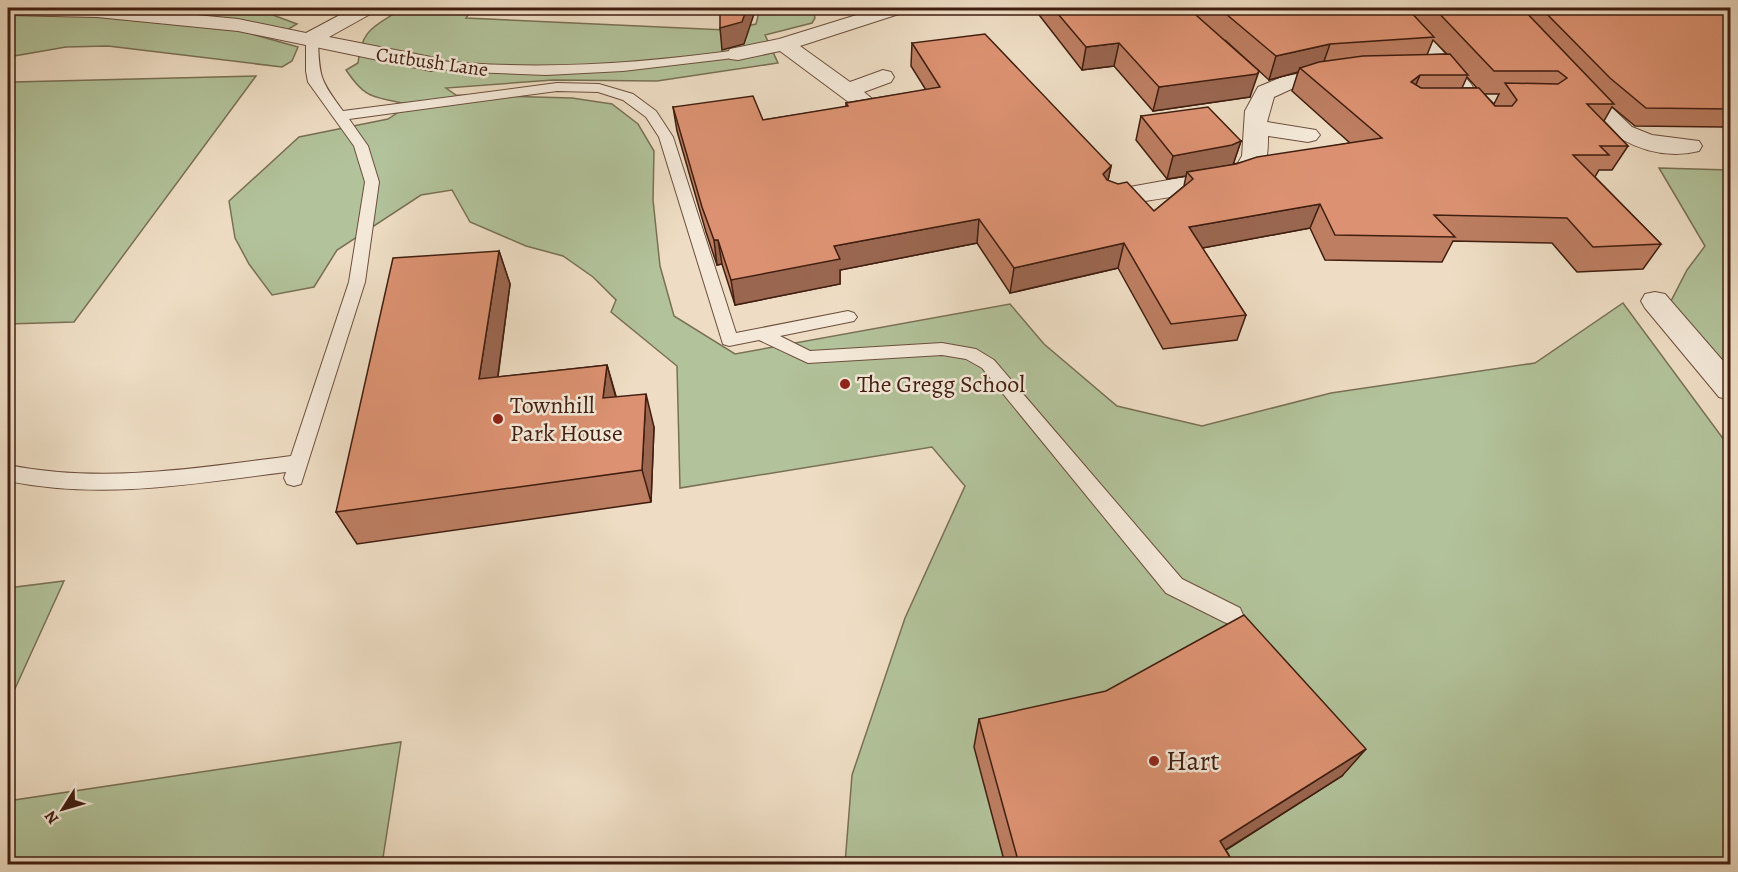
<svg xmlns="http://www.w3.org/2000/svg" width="1738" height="872" viewBox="0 0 1738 872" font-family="Alegreya,serif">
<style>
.green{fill:#b2c29a;stroke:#797055;stroke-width:1.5}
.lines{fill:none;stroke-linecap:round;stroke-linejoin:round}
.lane-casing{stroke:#6c4e3d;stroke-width:2}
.street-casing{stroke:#6c4e3d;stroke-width:2}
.lane{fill:#f4e9d9;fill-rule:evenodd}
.street{fill:#f4e9d9;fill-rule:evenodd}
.wall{fill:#bd7e62;stroke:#401e10;stroke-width:1.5;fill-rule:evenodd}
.shaded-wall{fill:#9a6650;stroke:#401e10;stroke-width:1.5}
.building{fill:#dc9272;stroke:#401e10;stroke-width:1.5}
.poi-dot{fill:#8f2418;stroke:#f4e9d9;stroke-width:2}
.labels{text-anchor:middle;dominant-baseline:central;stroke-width:5;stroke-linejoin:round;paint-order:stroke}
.far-street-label{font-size:20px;fill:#401e10;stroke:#f4e9d9}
.poi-label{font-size:24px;fill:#401e10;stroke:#f4e9d9;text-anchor:start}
.near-poi-label{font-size:28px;fill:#401e10;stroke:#f4e9d9;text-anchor:start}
</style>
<rect width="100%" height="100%" fill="#eeddc4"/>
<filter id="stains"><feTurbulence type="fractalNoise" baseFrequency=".00333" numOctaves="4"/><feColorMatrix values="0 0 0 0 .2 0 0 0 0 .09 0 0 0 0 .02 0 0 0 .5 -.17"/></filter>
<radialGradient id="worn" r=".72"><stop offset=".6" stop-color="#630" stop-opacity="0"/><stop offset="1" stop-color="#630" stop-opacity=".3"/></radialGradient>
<path class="green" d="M38,8H254L297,24L287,30L99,9Z
M403,8H473L466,18L726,30L756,24L760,8H813L815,18L812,23L765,35L778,63L657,81L553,80L446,88L456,95L572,98L612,104L638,124L654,151L653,200L660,266L674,316L735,354L1010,304L1044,344L1117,406L1202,426L1331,393L1535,363L1623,303L1730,448V864H845L852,775L905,618L965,486L932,447L680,488L677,366L611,312L616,300L593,277L563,256L526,246L470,222L452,190L421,195L337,250L314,287L272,295L249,264L235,238L229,201L299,137L388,119L409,105C376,95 369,104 346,70L358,63C362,27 375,27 403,8Z
M8,14L95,15L234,29L298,47L292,61L282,67L108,46L66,47L8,57Z
M256,76L74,322L8,324V87L14,82Z
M1659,168L1730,170V376L1669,305L1687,270L1705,246Z
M64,581L8,704V588Z
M401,742L382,864H8V801Z"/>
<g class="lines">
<g class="lane-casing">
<path id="lane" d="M312,34L318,38C319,77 320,80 343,111L557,83L599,84L633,94L656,111L673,137L736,333L848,311L854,313L857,317L854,321L780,336L810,351L942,343L976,349L994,360L1182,579L1240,608L1243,615L1240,622L1232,625L1224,622L1166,593L982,368L966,359L942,355L808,363L759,340L729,346L723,344L659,137L646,117L623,100L598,92L557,91L349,119L368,146L379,182L365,282L301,484L294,486L287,484L284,478L286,472C192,484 101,500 8,481V465C104,484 196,468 291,456L349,282L365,182L354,146L308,82L306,71V38Z
M738,50L744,54L742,57L623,71L546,75L469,72L431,68L425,64L431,60C534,71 635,64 738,50Z"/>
</g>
<g class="street-casing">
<path id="street" d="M8,8H123L238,19L306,33L353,8H377L374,12L329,37L431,57L439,59L442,64L439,69L431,71L238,31L97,17L8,15Z
M879,8H908L905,12L800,46L850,82L883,70L891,72L894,77L891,82L864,92L882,107L878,112H862L780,51L738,60L730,59L727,54L730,49L779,39Z
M1381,8H1402L1420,25L1471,84L1474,89L1471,94H1455L1406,33Z
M1338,66L1346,68L1349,73L1346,78L1298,86L1274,97L1267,122L1316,130L1320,135L1316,140L1308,142L1268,136C1268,151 1268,169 1254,178C1236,190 1139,201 1113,206L1104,203L1100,198L1104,193L1113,190L1235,168L1242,156L1245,111L1258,87L1282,77Z
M1574,77L1582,79L1632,127L1652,135L1699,141L1702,146L1699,151C1644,165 1592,127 1563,84L1566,79Z
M1655,292L1665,294L1730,369V400L1719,397L1645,308L1641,301L1645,294Z"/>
</g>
<use href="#lane" class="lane"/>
<use href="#street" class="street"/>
</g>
<path class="wall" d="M1036,8H1731V135L1722,127L1635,126L1612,107L1604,121L1628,146L1612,170H1599L1595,177L1661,244L1643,269L1577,272L1552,243L1453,241L1442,262L1325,260L1310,228L1202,248L1246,315L1237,340L1163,349L1118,268L1010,293L977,243L840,270V284L735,305L722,264L717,265L706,232L677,131L673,107L763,120L846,107V103L926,90L911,66L912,43L1111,166L1108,180L1154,211L1184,186L1186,176L1167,179L1136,140L1141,116L1241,141L1233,164L1350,143L1292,91L1298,72L1269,80L1225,40L1250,97L1153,111L1114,66L1082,70L1036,11ZM1433,40L1447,54L1427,55ZM1467,77L1477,88H1462ZM1484,94H1499L1494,104Z
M499,251L510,284L498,377L607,365L616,396L654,427L651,502L357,544L336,512Z
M979,719L1342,776L1226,850L1234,864H1005L974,747Z"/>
<path class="shaded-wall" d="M747,8H756L744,44L722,50L720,28Z
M1119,43L1114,66L1082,70L1086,47Z
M1330,44L1322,67L1300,68L1298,72L1269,80L1276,56Z
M1259,71L1250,97L1153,111L1159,87Z
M1420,75L1410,99L1411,82Z
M1241,141L1233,165L1187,172L1186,176L1167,179L1173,156Z
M1111,166L1106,190L1103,174Z
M1320,204L1310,228L1181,252L1189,227Z
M979,219L977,243L840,270V284L735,305L731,280L834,246Z
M714,240H718L722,264L717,265Z
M1124,243L1118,268L1010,293L1014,268Z
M499,251L510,284L493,412L479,379Z
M607,365L616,398H603Z
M646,394L654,427L651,502L642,470Z
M1366,749L1342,776L1203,864L1220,841Z"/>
<path class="building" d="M720,8H747L742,22L720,28Z
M1053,8H1188L1259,71L1257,74L1159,87L1119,43L1086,47Z
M1219,8H1407L1434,37L1330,44L1276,56Z
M1434,8H1522L1614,104H1587L1628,146H1600L1609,155H1573L1661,244L1593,247L1567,218L1434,215L1455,237L1335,235L1320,204L1189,227L1246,315L1171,324L1124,243L1014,268L979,219L834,246L840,259L731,280L718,240H714L702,207L673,107L753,96L763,120L848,106L846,103L940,87L912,43L985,34L1111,166L1103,174L1107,180L1118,184L1127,182L1154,211L1193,179L1187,172L1236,164L1257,157L1382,138L1300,68L1319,62L1363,56L1450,54L1468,75H1420L1411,82L1421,88H1479L1495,106H1512L1517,100L1505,83L1558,84L1567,78L1558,71H1494Z
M1541,8H1731V109L1646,108L1610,78Z
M1208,107L1241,141L1232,145L1173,156L1141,116Z
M499,251L479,379L607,365L603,398L646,394L642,470L336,512L393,258Z
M1244,615L1366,749L1220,841L1234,864H1019L979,719L1106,691Z"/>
<g class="poi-dot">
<circle cx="845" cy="384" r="6"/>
<circle cx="498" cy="419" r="6"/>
<circle cx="1154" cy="761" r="6"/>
</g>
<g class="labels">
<g class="far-street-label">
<text transform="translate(432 62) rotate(8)">Cutbush Lane</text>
</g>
<g class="poi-label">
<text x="857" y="384">The Gregg School</text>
<text x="510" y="405">Townhill<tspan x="510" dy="28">Park House</tspan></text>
</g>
<g class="near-poi-label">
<text x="1166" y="761">Hart</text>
</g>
</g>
<rect width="1738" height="872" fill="none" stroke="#eeddc4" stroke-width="30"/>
<rect x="9" y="9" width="1720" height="854" fill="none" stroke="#401e10" stroke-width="3"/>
<rect x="15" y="15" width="1708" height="842" fill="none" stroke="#401e10" stroke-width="1.5"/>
<g transform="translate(63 809) rotate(233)" stroke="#f4e9d9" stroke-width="4.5" paint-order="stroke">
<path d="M0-4.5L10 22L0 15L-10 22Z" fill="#401e10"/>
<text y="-9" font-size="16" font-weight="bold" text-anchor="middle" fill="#401e10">N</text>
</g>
<rect width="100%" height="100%" filter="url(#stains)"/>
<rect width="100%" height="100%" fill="url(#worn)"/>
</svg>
